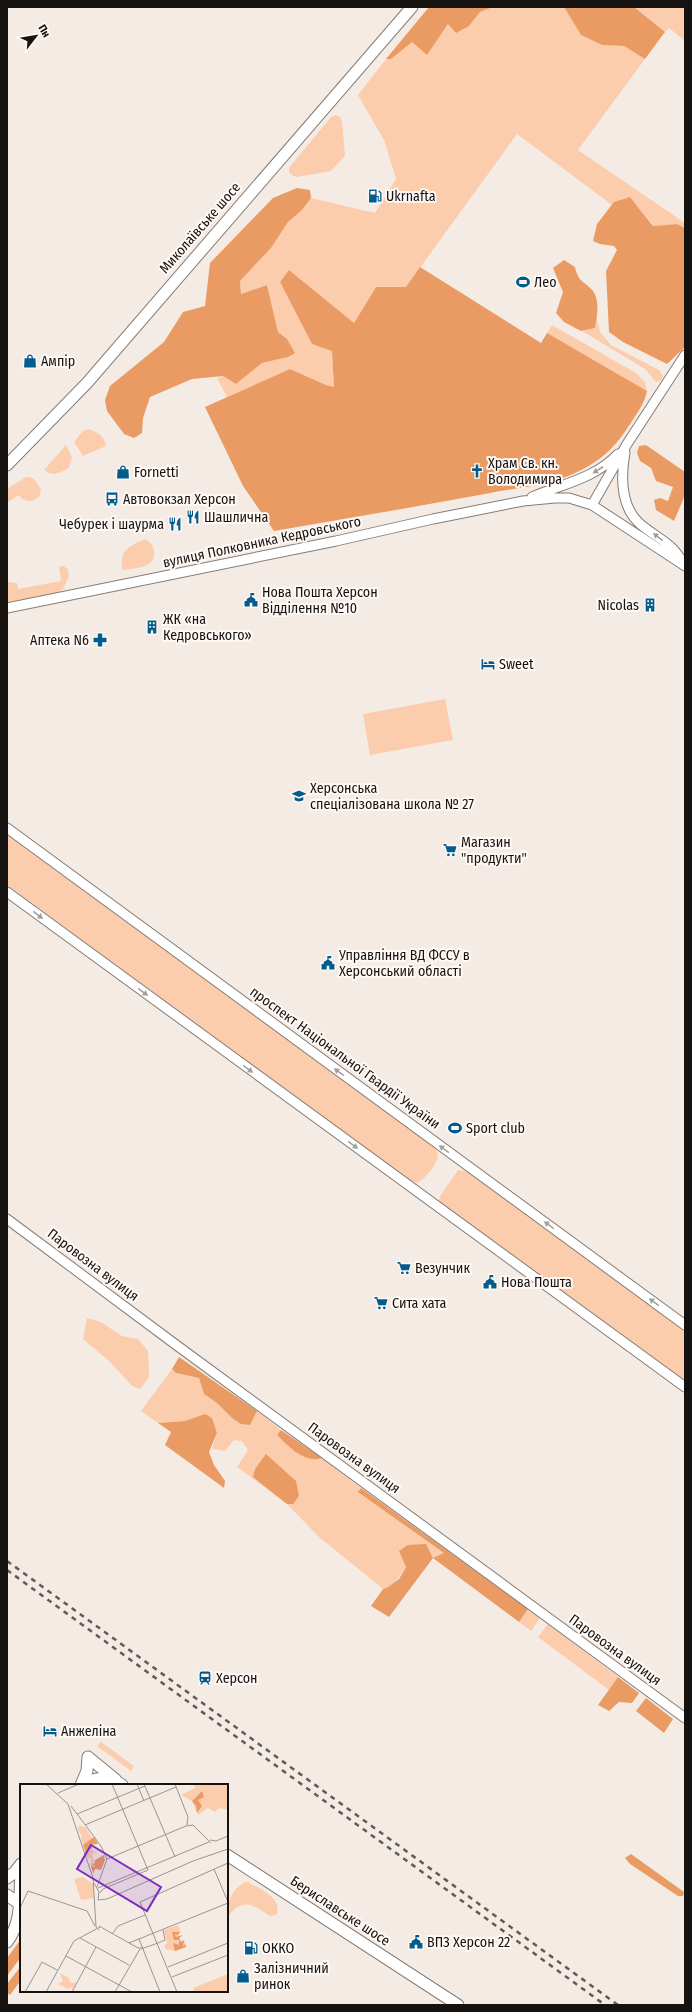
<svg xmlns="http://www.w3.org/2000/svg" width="692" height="2012" viewBox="0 0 692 2012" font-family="'Fira Sans Condensed',sans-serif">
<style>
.green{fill:#fbcdad}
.forest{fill:#e99b63}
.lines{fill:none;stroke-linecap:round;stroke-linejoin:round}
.secondary-casing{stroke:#857c77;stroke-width:11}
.primary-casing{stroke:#857c77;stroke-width:13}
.secondary{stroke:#fff;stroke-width:9}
.primary{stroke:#fff;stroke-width:11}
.rail{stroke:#605b57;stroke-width:2.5;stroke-dasharray:5 5;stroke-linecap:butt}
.oneway{fill:#a1a09f}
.labels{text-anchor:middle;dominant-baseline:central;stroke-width:4;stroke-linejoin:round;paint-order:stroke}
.poi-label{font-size:14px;fill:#151210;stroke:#fff9f6;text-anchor:start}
.street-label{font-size:14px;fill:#151210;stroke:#fff9f6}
.inset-road{fill:none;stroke:#9b9490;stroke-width:1}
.view{fill:#7b2cbf;fill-opacity:0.15;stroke:#7b2cbf;stroke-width:2}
.inset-edge{fill:none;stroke:#151210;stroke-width:2}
</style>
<rect width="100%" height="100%" fill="#f5ebe5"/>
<path class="green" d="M493,7H564L581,35L602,45L624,46L645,59L578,150L685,223V228L677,224L654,226L630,197L614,202L612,205L517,134L406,287H376L354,323L289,270L280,282L312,344L332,350L334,387L326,385L290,369L227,397L217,378L223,376L236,384L262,363L288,357L287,339L278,332L267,285L241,294L240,281L271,248L288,222L302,210L311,198L375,213L396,179L384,140L358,95L386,59H391L412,42L427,55L448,24L469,26L480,12Z
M634,7H685V41L669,28L665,32Z
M336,115L340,117L342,121L345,156L331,171L297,177L293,176L289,172V168L331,117Z
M597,319L600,332L611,345L659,370L663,376L662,380L656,382L645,369L582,331L595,328Z
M552,325L636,373L645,382L647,391L547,333Z
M89,429C99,433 104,436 106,446L83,456L74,442L83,431Z
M66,445L72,457L69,468C59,473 54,477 44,470Z
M26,477C34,476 37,483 41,489L39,497C30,503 25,502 18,495L7,503V489Z
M145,539C150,542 153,545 154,551C156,569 134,568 122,570C120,549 128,547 145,539Z
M63,566L68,569L69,576L63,589L58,593L7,602V582L17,583L18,589L61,581L59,567Z
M445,699L453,740L370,755L363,714Z
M7,833L433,1146C435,1149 437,1151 438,1155C438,1164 425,1179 417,1183L410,1181L7,885Z
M458,1170L467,1171L685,1331V1382L442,1205L439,1201L440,1196Z
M87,1318L101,1322L122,1336L138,1339L148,1351L149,1377L140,1389L132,1386L110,1362L83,1339Z
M172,1369L176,1373L199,1378L204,1394L217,1403L232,1418L250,1425L257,1411L281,1430L277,1435L320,1459L322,1458L361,1488L359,1492L445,1553L433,1558L431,1553L399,1551L406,1566C400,1576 394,1586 383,1589L319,1537L287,1504L237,1467L248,1450L242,1441L234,1440L225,1451L212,1449L217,1433L205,1414L185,1421L158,1423L141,1411Z
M528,1609L540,1618L531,1631L519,1622Z
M548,1624L618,1677L609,1690L538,1637Z
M101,1742L134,1766L131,1771L97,1746Z
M245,1882H248C258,1888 285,1899 276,1915L270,1916C252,1904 242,1897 227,1918C227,1902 231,1890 245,1882Z"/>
<path class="forest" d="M429,7H493L480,12L469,26L456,33L448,24L427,55L412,42L391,59H386Z
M564,7H634L665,32L645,59L624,46L602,45L581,35Z
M297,188L310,190L311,198L302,210L288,222L271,248L240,281L241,294L267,285L278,332L287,339L295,353L288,357L262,363L236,384L223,376L192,379L150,397L143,418L142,433L134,438L124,434L107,411L105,400L110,386L164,342L183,312L205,306L210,263L273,198Z
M630,197L653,226L677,224L685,228V347L667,364L623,342L609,332L606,271L617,250L614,246L600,244L593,241L597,224L614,202Z
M564,260L575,267C579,284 584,280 593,291C600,301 597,317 595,328L581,331L564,322L556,313L563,292L553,268Z
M420,267L541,343L547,333L647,391C645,401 640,409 634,418C617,445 604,460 573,474C547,486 514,488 485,494C415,507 344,519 274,531L243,486L205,407L290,369L326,385L334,387L332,351L312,344L280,282L289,270L354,323L376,287H406Z
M646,445L685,472V495L674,521L656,510L654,500L660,498L668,501L673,487L656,481L651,468L640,461L637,453L639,446Z
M179,1357L257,1411L250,1425L241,1424L232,1418L217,1403L204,1394L199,1378L176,1373L172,1369Z
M205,1414L212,1418L217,1433L209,1452L214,1465L225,1481L224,1488L165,1445L171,1432L158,1423L185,1421Z
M281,1430L322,1458C305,1464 288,1446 277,1435Z
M266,1454L296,1481L299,1496L293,1504H287L253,1477L255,1469Z
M361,1488L528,1609L519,1622L433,1558L389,1617L371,1606L383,1589L388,1587L399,1579L406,1567L399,1551L408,1545L426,1544L433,1558L444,1553L358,1492Z
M618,1677L639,1693L632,1703L619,1702L609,1711L598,1705Z
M646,1698L673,1719L664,1733L636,1711Z
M631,1854L684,1892L683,1896H678L630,1864L625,1858Z
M21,1939V1957L7,1976V1958Z
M21,1966V1980L10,1995L7,1993V1984Z"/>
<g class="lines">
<g class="secondary-casing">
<path id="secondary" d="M625,452C621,475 620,504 638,522C648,532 662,538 672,548C676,552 680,558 683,562
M532,497C562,484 594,479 618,454
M592,505L627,444L685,355
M7,608L336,541L433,519L523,501L555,498H569L592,505L685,566
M7,828L685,1325
M7,892L685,1387
M7,1219L179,1347L685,1718"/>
</g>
<g class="primary-casing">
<path id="primary" d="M7,465L87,383L412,7
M88,1757L116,1780
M81,1785L87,1771L88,1757
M84,1785C96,1776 110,1776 122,1785
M227,1855L458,2005
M7,1878L15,1872L21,1864
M7,1895L21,1905
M7,1942C23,1921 19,1896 21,1872"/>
</g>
<use href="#secondary" class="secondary"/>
<use href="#primary" class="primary"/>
<path class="rail" d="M7,1561L618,2005
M7,1570L605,2005"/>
</g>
<defs><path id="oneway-solid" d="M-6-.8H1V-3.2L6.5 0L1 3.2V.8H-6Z"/></defs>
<g class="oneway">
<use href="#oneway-solid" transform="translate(598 470) rotate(147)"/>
<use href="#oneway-solid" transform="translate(658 537) rotate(-143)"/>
<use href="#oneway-solid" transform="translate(38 915) rotate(37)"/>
<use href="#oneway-solid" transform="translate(143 992) rotate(36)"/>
<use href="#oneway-solid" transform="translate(248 1069) rotate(36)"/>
<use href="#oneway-solid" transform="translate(339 1072) rotate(-144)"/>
<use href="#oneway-solid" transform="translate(353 1145) rotate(36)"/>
<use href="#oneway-solid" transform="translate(444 1149) rotate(-144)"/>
<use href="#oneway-solid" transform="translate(549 1225) rotate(-144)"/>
<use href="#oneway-solid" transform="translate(654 1302) rotate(-144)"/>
</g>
<defs>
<g id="fuel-bare" transform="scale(1.08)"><path d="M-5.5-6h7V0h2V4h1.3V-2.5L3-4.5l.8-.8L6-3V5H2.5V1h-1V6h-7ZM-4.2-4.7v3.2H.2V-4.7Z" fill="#025c8d" stroke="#fff9f6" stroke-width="2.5" paint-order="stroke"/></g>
<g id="stadium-bare" transform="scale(1.08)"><path d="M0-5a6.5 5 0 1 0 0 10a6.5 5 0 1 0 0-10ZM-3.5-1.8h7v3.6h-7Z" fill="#025c8d" stroke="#fff9f6" stroke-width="2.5" paint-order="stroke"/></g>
<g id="shop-bare" transform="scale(1.08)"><path d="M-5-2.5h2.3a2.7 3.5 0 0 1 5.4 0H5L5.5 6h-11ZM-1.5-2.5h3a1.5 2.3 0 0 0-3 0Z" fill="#025c8d" stroke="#fff9f6" stroke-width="2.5" paint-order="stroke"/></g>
<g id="church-bare" transform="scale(1.08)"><path d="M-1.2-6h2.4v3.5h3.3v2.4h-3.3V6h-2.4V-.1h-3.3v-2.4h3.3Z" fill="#025c8d" stroke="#fff9f6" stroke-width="2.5" paint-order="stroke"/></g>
<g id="bus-bare" transform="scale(1.08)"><path d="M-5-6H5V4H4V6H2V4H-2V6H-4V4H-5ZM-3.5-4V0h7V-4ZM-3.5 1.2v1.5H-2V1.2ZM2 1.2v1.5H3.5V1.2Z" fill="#025c8d" stroke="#fff9f6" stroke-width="2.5" paint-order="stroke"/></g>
<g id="restaurant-bare" transform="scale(1.08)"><path d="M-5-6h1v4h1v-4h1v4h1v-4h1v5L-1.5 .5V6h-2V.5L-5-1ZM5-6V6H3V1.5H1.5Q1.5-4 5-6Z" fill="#025c8d" stroke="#fff9f6" stroke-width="2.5" paint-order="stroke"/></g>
<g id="civic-bare" transform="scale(1.08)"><path d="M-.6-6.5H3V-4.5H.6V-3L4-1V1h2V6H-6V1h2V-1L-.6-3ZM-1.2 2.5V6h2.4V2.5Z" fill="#025c8d" stroke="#fff9f6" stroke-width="2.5" paint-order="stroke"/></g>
<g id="building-bare" transform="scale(1.08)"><path d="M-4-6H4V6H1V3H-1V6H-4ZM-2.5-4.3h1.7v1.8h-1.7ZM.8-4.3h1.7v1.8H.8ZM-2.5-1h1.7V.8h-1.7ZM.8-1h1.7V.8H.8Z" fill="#025c8d" stroke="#fff9f6" stroke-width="2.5" paint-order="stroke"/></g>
<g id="pharmacy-bare" transform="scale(1.08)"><path d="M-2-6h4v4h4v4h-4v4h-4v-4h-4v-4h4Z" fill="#025c8d" stroke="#fff9f6" stroke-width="2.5" paint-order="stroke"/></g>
<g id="hotel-bare" transform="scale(1.08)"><path d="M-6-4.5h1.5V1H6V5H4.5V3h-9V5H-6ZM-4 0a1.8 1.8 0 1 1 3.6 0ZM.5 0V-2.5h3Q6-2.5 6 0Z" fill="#025c8d" stroke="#fff9f6" stroke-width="2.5" paint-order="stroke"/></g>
<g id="school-bare" transform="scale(1.08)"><path d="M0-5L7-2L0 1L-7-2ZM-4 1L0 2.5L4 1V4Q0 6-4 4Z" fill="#025c8d" stroke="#fff9f6" stroke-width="2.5" paint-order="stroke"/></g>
<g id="supermarket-bare" transform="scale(1.08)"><path d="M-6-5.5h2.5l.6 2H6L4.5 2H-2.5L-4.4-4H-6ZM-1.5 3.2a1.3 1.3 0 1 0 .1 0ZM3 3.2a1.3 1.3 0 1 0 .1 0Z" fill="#025c8d" stroke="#fff9f6" stroke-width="2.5" paint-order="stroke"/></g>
<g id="station-bare" transform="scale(1.08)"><path d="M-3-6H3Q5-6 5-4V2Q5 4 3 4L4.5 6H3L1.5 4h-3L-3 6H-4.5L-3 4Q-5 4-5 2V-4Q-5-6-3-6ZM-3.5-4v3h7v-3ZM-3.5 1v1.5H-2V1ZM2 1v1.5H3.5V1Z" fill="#025c8d" stroke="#fff9f6" stroke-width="2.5" paint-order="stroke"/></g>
</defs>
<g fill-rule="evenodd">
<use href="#fuel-bare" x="375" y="196"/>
<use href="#stadium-bare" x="523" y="282"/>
<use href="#shop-bare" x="30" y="361"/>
<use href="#church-bare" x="477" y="471"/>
<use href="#shop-bare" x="123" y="472"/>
<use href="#bus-bare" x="112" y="499"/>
<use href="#restaurant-bare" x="193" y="517"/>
<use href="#restaurant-bare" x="175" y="524"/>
<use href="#civic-bare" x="251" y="600"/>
<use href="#building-bare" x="650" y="605"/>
<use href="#building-bare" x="152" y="627"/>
<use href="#pharmacy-bare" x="100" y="640"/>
<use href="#hotel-bare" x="488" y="664"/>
<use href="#school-bare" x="299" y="796"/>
<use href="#supermarket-bare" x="450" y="850"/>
<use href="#civic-bare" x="328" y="963"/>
<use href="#stadium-bare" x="455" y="1128"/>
<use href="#supermarket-bare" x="404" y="1268"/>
<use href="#civic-bare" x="490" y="1282"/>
<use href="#supermarket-bare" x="381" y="1303"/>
<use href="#station-bare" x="205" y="1678"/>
<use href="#hotel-bare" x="50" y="1731"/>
<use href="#civic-bare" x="416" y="1942"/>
<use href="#fuel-bare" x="251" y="1948"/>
<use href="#shop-bare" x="243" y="1976"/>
</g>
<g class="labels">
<g class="poi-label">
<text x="386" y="196">Ukrnafta</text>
<text x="534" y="282">Лео</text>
<text x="41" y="361">Ампір</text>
<text x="488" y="463">Храм Св. кн.<tspan x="488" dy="16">Володимира</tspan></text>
<text x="134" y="472">Fornetti</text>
<text x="123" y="499">Автовокзал Херсон</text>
<text x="204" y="517">Шашлична</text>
<text x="164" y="524" text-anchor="end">Чебурек і шаурма</text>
<text x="262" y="592">Нова Пошта Херсон<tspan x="262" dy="16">Відділення №10</tspan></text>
<text x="639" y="605" text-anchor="end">Nicolas</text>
<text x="163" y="619">ЖК «на<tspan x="163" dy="16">Кедровського»</tspan></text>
<text x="89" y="640" text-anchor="end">Аптека N6</text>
<text x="499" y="664">Sweet</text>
<text x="310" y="788">Херсонська<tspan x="310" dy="16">спеціалізована школа № 27</tspan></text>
<text x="461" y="842">Магазин<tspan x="461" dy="16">"продукти"</tspan></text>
<text x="339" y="955">Управління ВД ФССУ в<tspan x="339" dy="16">Херсонський області</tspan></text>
<text x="466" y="1128">Sport club</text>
<text x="415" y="1268">Везунчик</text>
<text x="501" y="1282">Нова Пошта</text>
<text x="392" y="1303">Сита хата</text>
<text x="216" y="1678">Херсон</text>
<text x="61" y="1731">Анжеліна</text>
<text x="427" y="1942">ВПЗ Херсон 22</text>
<text x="262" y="1948">ОККО</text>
<text x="254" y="1968">Залізничний<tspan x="254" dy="16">ринок</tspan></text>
</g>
<g class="street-label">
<text transform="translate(200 228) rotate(-49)">Миколаївське шосе</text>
<text transform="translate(262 542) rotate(-12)">вулиця Полковника Кедровського</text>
<text transform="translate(345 1058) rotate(36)">проспект Національної Гвардії України</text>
<text transform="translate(93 1265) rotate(37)">Паровозна вулиця</text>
<text transform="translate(354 1458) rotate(36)">Паровозна вулиця</text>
<text transform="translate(615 1650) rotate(36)">Паровозна вулиця</text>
<text transform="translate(340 1911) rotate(33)">Бериславське шосе</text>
</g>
</g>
<g transform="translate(20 1784)">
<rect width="208" height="208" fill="#f5ebe5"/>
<path d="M174,0H208V26L199,24L195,28L188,24L178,31L172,17L161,11L175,4ZM59,41L66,44L74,58L63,61L61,54L62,52L58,46ZM72,64L74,68L80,65L72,70L75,79L73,80L77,81L75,85V82H72L71,75L67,73V66ZM63,93L73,100L74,114L61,116L54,95ZM158,141L161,148L158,150L161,153L159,154L161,158L164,156L166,163L155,167L145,165V162L141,163L147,160L144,146ZM40,189L49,194L50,198L56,199L52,206L51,203L48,205L38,200L43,197ZM208,190L207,208H175L173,204Z" fill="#fbcdad"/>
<path d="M182,7L184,13L178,16L182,22L177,29L176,22L172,17ZM74,53L78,60L70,61L72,64L67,66V72L63,61ZM84,71L85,76L81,86L75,85L73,90L70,78L72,82L76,83L72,80L75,79V76ZM152,148H160L158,151L155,150L156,153L163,151L159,154L161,158L164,156L163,163L165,160L166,163L155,167L153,159L159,161V156H154Z" fill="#e99b63"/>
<path class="inset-road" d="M26,0L48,20L73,94L76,143L79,146M117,0L124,17M124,0L155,73M155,0L168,33L167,41M38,9L59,0M51,22L81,62L87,75M57,30L125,2M65,41L156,3M190,56L196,57L208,52M194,85L208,118M74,99L79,108L78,116M77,103L87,75L166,42L173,41L191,59M78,104L189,58M80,109L83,105L128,86L92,0M78,116L87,115L173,77L208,65M0,124L8,107L67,127L75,142M79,142L118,164H123M92,150L98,142L125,131M60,154L109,181M119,155L140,208M109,159L208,119M138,159L145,156L143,146M121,165L138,159M46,172L112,208M148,183L208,159M152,193L208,171M5,208L22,178L37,186M26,208L54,157L80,143M52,208L76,163M95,208L120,165M157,208L120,118L208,79"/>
<path class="view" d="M71,61L141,103L127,127L57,85Z"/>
<rect width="208" height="208" class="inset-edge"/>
</g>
<rect width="692" height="2012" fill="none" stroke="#151210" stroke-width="16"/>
<g transform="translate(36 36) rotate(59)" stroke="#fff9f6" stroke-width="3" paint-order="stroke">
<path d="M0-3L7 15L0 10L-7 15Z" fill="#151210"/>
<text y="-6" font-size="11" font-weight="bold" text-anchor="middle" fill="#151210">Пн</text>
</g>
</svg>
